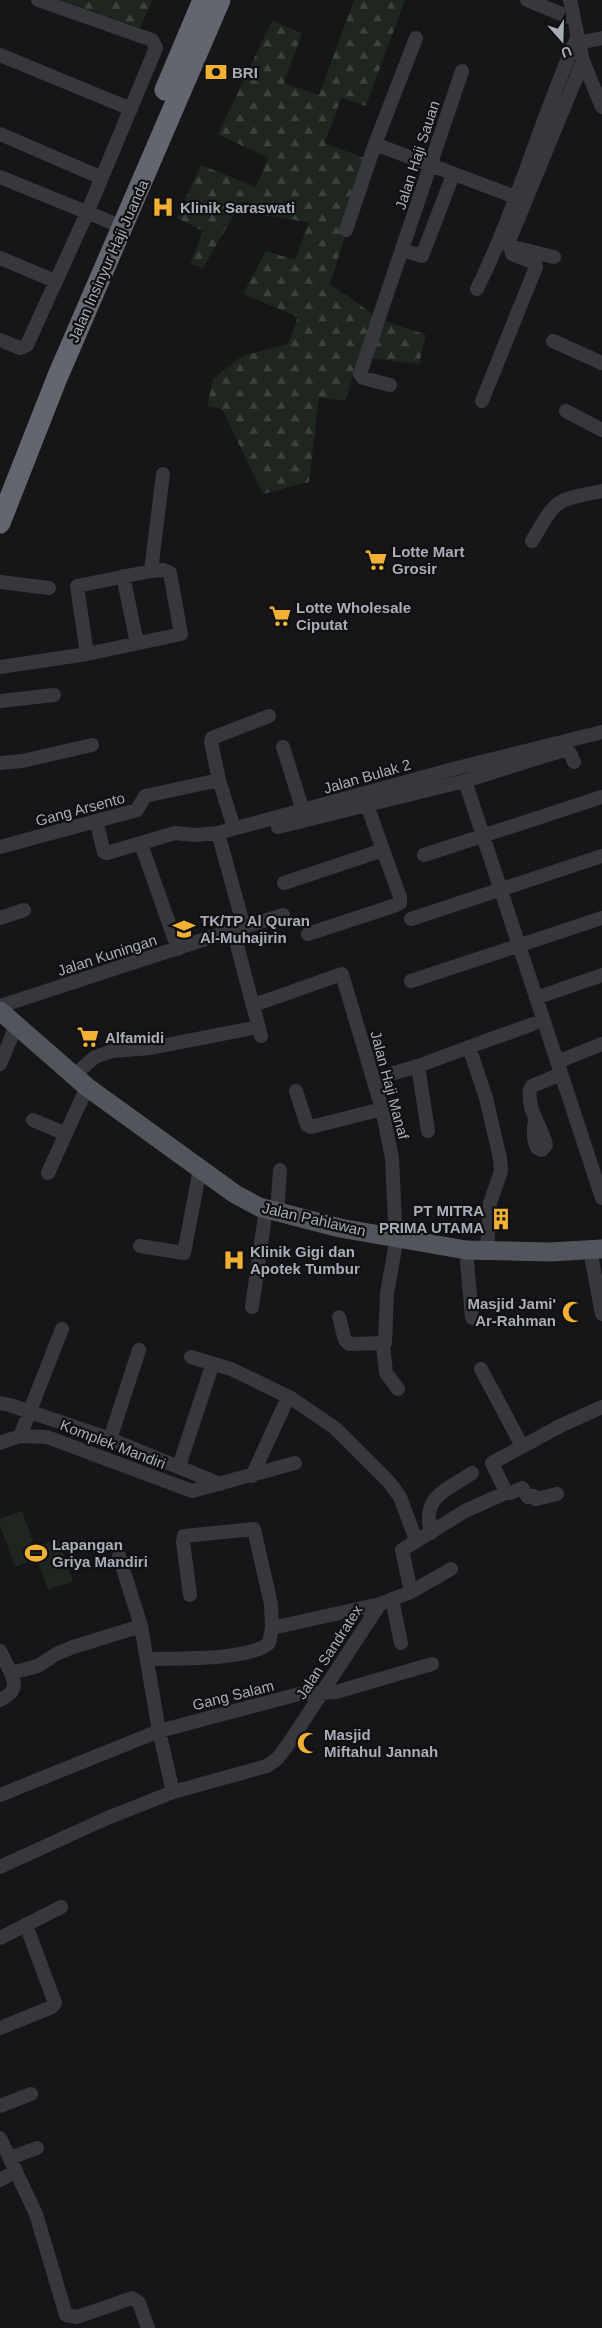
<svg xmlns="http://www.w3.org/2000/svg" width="602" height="2328" viewBox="0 0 602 2328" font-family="Arial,sans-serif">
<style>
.green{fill:#1e261f}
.forest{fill:url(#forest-firs)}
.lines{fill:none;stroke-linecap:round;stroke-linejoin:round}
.minor{stroke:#37383d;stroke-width:14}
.major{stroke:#53555c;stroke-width:19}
.highway{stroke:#63666e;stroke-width:21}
.labels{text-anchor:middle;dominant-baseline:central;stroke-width:4.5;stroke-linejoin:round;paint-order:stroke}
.poi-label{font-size:15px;font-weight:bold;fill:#a8adb8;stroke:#111113;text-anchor:start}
.street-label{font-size:15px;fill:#a8adb8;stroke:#111113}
</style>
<defs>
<pattern id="forest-firs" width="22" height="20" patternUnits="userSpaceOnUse" patternTransform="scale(1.25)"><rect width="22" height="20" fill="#1e261f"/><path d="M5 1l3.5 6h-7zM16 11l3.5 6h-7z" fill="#3c433d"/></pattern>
</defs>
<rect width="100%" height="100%" fill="#161618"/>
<path class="green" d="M22,1511L35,1547L58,1539L73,1581L48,1590L37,1559L15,1567L0,1525V1519Z"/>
<path class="forest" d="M61,0H152L140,28Z
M354,0H405L366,106L341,98L325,143L369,160L330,284L380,319L426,335L419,364L359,357L345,401L319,397L309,482L263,494L222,409L207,406L213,379L242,356L288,344L298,317L243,294L266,251L295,260L309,222L236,211L203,268L190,263L203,231L177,218L201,165L256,187L268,158L218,134L272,21L302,33L284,83L319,95Z"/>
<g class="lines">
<path class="minor" d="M527,0L574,19
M570,0L583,61L602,107
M578,43L602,38
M0,55L131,109
M0,134L102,178
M375,144L515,197
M0,177L123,227
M346,230L375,144L416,38
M402,250L422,256L453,175
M554,257L509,246V241L583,61
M0,258L55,281
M477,289C517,208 540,120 577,38
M0,340L20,348L27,345L87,213L156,48L152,40L38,0
M553,341L602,363
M390,385L363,378L360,374L462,71
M482,401L536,267L535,263L512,254
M566,411L602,430
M532,541C557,498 554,501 602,491
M151,571L164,570L170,573L181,634L87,654L77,586Z
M151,571L163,474
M123,576L137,643
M0,582L49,588
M0,667L87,654
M0,701L54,695
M283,747L303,811
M0,763L22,761L92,745
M465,781L602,1198
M367,805L465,781L564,750L570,753L574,762
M96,821L104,852L107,853L175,833L195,835L218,833L453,769L602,732
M278,827L367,805L400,897V903L396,905L308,934
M234,828L219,780L211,742L212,738L269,716
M218,833L244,927L233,930
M141,844L178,949
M0,847L137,810L145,796L219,780
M424,855L602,797
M284,883L383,850
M0,918L24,910
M411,919L602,856
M244,927L283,915
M411,981L602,918
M536,998L602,975
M254,1005L342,974L382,1109L392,1158L396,1243L387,1293L385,1343L349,1344L345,1340L339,1317
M0,1006L233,930L261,1036
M557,1062L602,1044
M0,1064L16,1026
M394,1073L418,1066
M73,1076L95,1057L112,1051L151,1048L258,1027
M296,1091L307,1125L311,1127L382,1109
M33,1120L66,1134
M535,1121C533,1131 533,1139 537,1148L542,1150L546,1145C542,1126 527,1111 530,1090L532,1086L561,1074
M428,1131L418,1066L469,1047
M48,1173L87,1087
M277,1213L280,1170
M140,1246L184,1253L200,1169
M466,1250L472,1318
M487,1250L490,1203L501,1171L500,1158L486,1098L469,1047L533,1024
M590,1250L602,1314
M252,1307L266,1209
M383,1345L386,1373L398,1389
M191,1357L231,1369L291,1398L335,1428L389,1482L400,1497L416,1540
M481,1369L522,1446
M0,1403L10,1405L110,1439L220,1484
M20,1436L62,1329
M110,1439L139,1350
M0,1443L20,1436L47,1437L192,1491L295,1463
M179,1466L210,1372
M252,1476L285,1404
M504,1493H511L522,1488L528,1497L534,1496L536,1499L557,1494
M431,1533C421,1496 447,1490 472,1473
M119,1556L141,1626L159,1731L173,1792
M411,1592L451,1569
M190,1595L183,1542L184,1536L254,1529L271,1604L272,1628
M392,1599L401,1643
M0,1651L11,1673
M147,1659C175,1658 249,1661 269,1643L272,1628L380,1604L411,1592L402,1550L465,1511L503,1494L505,1490L492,1463L560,1426L602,1407
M0,1700C14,1693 17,1687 11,1673L38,1666L56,1654L73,1647L141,1626
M0,1795L159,1731L299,1694L336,1692L432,1664
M0,1867L105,1819L173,1792L267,1766L277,1759L287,1746L380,1604
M0,1938L61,1907
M0,2028L52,2007L55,2003L26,1925
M0,2106L31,2094
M0,2138L36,2214L66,2315L77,2317L132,2298L139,2303L148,2328
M10,2158L37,2148
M0,2180L16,2171"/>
<path class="major" d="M0,1011L87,1087L235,1194L259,1207L340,1228L466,1250L550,1252L602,1249"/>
<path class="highway" d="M165,90L203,0
M0,523L57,378L220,0"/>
</g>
<defs>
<g id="bank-bare" transform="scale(1.725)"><path d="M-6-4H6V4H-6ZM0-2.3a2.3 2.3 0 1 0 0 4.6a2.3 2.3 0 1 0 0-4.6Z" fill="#f2b134" stroke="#111113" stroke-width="2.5" paint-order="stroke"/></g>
<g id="hospital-bare" transform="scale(1.725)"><path d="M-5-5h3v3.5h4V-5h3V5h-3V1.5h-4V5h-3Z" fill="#f2b134" stroke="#111113" stroke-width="2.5" paint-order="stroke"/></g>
<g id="supermarket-bare" transform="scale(1.725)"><path d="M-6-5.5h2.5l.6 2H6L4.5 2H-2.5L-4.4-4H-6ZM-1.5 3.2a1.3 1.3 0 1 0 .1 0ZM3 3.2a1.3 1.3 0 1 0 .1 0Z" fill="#f2b134" stroke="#111113" stroke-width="2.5" paint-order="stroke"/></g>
<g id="school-bare" transform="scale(1.725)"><path d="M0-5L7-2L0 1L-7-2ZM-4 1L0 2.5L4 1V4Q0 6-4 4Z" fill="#f2b134" stroke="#111113" stroke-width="2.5" paint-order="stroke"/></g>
<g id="building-bare" transform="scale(1.725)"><path d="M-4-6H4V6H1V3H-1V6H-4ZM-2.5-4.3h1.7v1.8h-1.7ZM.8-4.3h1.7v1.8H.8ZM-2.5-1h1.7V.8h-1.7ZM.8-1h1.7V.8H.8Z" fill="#f2b134" stroke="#111113" stroke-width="2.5" paint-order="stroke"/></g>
<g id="mosque-bare" transform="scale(1.725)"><path d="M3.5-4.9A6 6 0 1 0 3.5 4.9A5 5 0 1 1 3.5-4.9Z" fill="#f2b134" stroke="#111113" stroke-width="2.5" paint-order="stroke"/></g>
<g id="stadium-bare" transform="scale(1.725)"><path d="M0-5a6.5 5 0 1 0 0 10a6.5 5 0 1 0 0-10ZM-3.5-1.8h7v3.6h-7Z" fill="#f2b134" stroke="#111113" stroke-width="2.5" paint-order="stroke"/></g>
</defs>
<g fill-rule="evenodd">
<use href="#bank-bare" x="216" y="72"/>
<use href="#hospital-bare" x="163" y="207"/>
<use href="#supermarket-bare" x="376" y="560"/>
<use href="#supermarket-bare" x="280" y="616"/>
<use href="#school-bare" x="184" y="929"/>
<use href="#supermarket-bare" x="88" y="1037"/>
<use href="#building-bare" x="501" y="1219"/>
<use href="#hospital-bare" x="234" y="1260"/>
<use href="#mosque-bare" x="573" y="1312"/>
<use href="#stadium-bare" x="36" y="1553"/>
<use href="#mosque-bare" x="308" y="1743"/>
</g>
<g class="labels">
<g class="poi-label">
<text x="232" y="72">BRI</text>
<text x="180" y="207">Klinik Saraswati</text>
<text x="392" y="551">Lotte Mart<tspan x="392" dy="17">Grosir</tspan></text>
<text x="296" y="607">Lotte Wholesale<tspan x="296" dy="17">Ciputat</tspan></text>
<text x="200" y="920">TK/TP Al Quran<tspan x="200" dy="17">Al-Muhajirin</tspan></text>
<text x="105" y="1037">Alfamidi</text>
<text x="484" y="1210" text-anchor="end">PT MITRA<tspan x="484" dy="17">PRIMA UTAMA</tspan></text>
<text x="250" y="1251">Klinik Gigi dan<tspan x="250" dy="17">Apotek Tumbur</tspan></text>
<text x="556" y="1303" text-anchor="end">Masjid Jami'<tspan x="556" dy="17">Ar-Rahman</tspan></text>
<text x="52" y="1544">Lapangan<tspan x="52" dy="17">Griya Mandiri</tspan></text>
<text x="324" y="1734">Masjid<tspan x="324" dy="17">Miftahul Jannah</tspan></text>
</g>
<g class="street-label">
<text transform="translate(417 155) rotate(-72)">Jalan Haji Sauan</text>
<text transform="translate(108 261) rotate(-66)">Jalan Insinyur Haji Juanda</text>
<text transform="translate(367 776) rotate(-16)">Jalan Bulak 2</text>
<text transform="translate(80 809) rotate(-15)">Gang Arsento</text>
<text transform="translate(107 955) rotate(-18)">Jalan Kuningan</text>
<text transform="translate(390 1085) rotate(75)">Jalan Haji Manaf</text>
<text transform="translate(314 1219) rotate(13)">Jalan Pahlawan</text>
<text transform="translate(113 1444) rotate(21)">Komplek Mandiri</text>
<text transform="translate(329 1652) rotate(-57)">Jalan Sandratex</text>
<text transform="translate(233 1695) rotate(-14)">Gang Salam</text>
</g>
</g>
<g transform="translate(562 40) rotate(160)" stroke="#111113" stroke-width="4" paint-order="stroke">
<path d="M0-4L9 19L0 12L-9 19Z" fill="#a8adb8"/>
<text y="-8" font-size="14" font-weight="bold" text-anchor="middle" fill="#a8adb8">U</text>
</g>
</svg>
